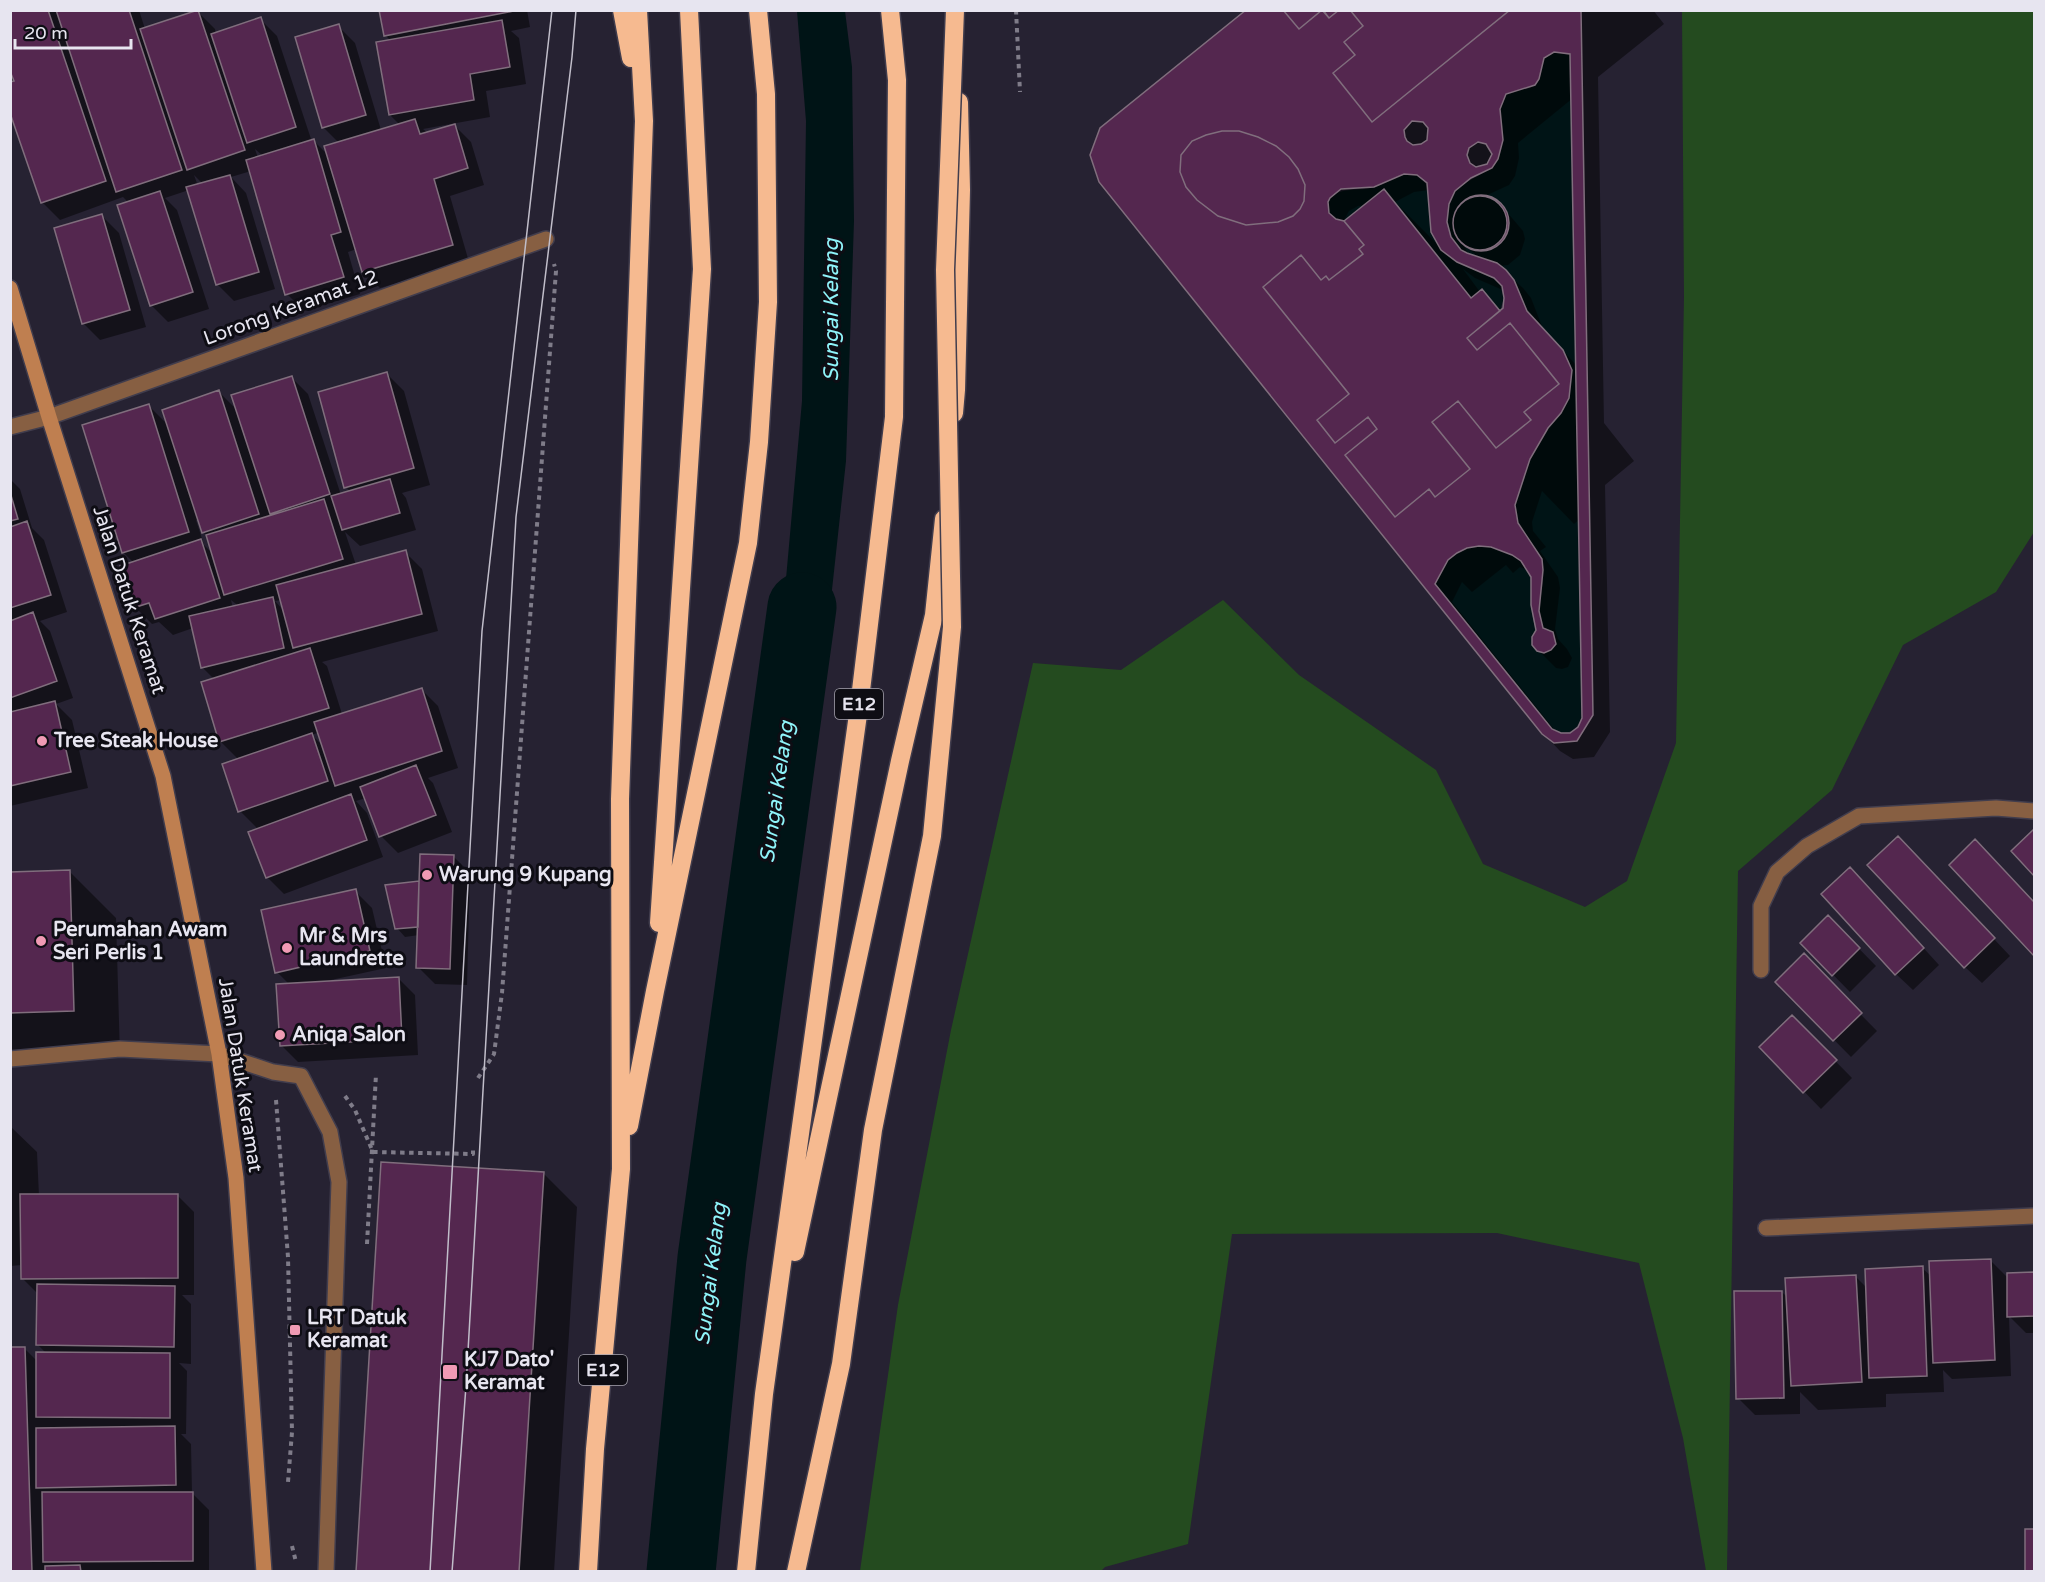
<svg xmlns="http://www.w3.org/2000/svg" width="2045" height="1582" viewBox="0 0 2045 1582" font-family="'Varela Round',sans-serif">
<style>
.green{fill:#244b1f}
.water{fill:#001416}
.shadow{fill:#0007;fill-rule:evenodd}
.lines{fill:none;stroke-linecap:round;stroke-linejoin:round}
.river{stroke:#001416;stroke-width:69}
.building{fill:#54274f;stroke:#806e7d;stroke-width:1.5;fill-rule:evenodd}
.lane-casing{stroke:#413d4d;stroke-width:18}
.street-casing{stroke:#413d4d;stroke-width:18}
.secondary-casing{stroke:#413d4d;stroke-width:18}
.highway-casing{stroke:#413d4d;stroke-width:21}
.path{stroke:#7f7c89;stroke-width:4;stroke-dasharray:4.5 4.5;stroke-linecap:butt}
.lane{stroke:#875f42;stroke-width:15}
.street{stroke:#875f42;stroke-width:15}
.secondary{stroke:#bf7f50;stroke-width:15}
.highway{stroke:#f6ba90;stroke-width:18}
.tram{stroke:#c1beca;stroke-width:1.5}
.highway-bridge-casing{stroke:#413d4d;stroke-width:21;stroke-linecap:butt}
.highway-bridge{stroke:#f6ba90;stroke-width:18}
.poi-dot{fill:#f09ab4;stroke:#0e0d14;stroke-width:2}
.labels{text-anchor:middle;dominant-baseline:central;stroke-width:6;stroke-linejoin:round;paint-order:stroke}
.shield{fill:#0e0d14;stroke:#a6a4ae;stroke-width:1.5}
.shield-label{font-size:18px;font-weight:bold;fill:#e7e5f0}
.street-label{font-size:20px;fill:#e7e5f0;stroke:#0e0d14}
.poi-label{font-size:20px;font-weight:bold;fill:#e7e5f0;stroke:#0e0d14;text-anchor:start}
.water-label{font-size:21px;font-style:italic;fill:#8ff4fa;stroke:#0e0d14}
</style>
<rect width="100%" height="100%" fill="#262232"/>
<path class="green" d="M1682,11H2034V532L1996,592L1903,645L1832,790L1738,871L1727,1571H1706L1683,1438L1639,1263L1497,1233L1232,1234L1188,1544L1105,1567L1101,1571H860L898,1305L951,1030L1033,663L1121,670L1223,600L1299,675L1436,770L1483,864L1585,907L1627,881L1676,743L1684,297Z"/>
<path class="water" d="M797,11H845L852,67L854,221L846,461L820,700H765L784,601L802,401L806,121Z
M1554,52L1570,55L1582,718C1575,733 1566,736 1552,729L1436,584C1440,572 1446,560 1456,553C1477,539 1515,548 1527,570C1532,579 1531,588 1531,598C1531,609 1533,620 1536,630C1528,641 1532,651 1544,653L1554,647L1555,636L1550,630L1543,628C1535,605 1545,591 1543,569C1540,545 1512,529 1515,503C1517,484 1528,460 1538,443C1554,417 1574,406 1571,371C1557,352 1540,333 1528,312C1520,299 1518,283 1508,271C1494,256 1469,261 1456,245C1447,233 1444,216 1450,202C1459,175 1497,178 1501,149C1503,133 1492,102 1509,93C1518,87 1532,92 1538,82C1545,69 1535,59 1554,52Z
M1411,174C1440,180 1424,217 1434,238C1447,265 1477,266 1499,282L1504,298L1500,311L1482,289L1471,298L1384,189L1344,221L1335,219L1329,213V198C1343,186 1358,192 1375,187C1389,183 1393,175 1411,174Z"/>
<path class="shadow" d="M15,10H54L59,16L57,10H139L145,29L198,12L215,29L216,34L260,19L277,36L312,142L314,141L329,156L339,143L323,127L338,26L355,43L381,130L400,125L390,115L391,41L385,35L381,10H527L530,27L511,31L519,38L526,84L486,91L490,117L423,129L428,133L454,125L471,142L484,185L450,196L469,262L380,288L363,271L357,249L348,252L360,294L304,311L287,294L251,171L231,177L246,193L275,289L234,301L217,284L189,190L165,198L177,210L209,309L168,322L151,305L129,203L123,197L60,220L43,203L10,108L16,82ZM255,149L263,156L258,158ZM194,175L203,184L198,186Z
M1248,10H1653L1664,24L1598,77L1604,423L1634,461L1605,485L1610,732L1594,757L1573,759L1560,751L1543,733L1100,181ZM1573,98L1578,367L1543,329L1531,298L1523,288L1498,266L1508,265L1520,255L1525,239L1523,231L1512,218L1495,200L1485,196L1509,185L1515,176L1519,158L1518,143ZM1429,190L1431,221L1438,245L1395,202L1414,192ZM1366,205L1342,224L1349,211L1358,206ZM1464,244L1480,259L1468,255ZM1463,269L1475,278L1505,291V305L1502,311L1482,291L1480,292ZM1542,491L1574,524L1580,519L1584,719L1579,728L1571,734L1557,733L1452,602L1462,582L1472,592L1506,565L1513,573L1520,567L1528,570L1532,577L1538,650L1556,668L1562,669L1568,667L1572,658L1567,649L1558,639L1555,629L1560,588L1558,577L1540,551L1546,547L1533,531L1532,522Z
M102,216L119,233L146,327L100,340L83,323Z
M387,374L404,391L430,485L402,493L406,498L416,530L360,546L345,532L356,565L405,552L422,569L438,631L322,662L327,666L342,714L421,689L438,706L458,768L428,778L433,783L452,832L398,853L381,836L366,798L356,801L367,813L383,857L284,894L267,877L259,830L240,811L239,760L220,741L215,680L202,667L193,628L173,635L159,622L152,624L135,607L134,563L123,552L149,406L168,425L219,392L238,411L291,377L308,394L341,495L351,492L346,487ZM199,519L203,532L208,537L213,554L204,545L196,520ZM231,600L236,604L238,607L233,608ZM281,600L284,611L275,601ZM319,732L324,747L312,735Z
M10,479L20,489L32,528L44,540L67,612L40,621L50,631L73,698L56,704L72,720L88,788L10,806Z
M2034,831V874L2013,851Z
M1915,855L2010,956L1982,983L1965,967Z
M453,856L470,873L467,985L435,984L418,967L419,935L405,937L397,928L387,886L420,882Z
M1992,858L2034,903V954L1951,865Z
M70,872L116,918L120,1056L10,1060V873Z
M1867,886L1939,965L1913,990L1896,974Z
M355,891L372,908L386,968L331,980L332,982L398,978L415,995L418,1055L298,1062L281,1045L289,984L277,972Z
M1828,917L1876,966L1850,992L1802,943Z
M1803,956L1877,1031L1851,1057L1777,982Z
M1792,1017L1852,1078L1821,1109L1761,1047Z
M10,1126L37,1152L39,1196L177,1195L194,1212V1295H182L191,1304V1364L179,1363L187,1371L186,1434H181L191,1444L192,1493L209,1510V1572H10L24,1348L37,1361L47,1354L38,1345V1294L22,1278V1265L10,1266Z
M544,1174L577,1207L554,1572H357Z
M1990,1260L2008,1278V1274H2034V1333H2026L2009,1316L2011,1376L1952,1379L1943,1370L1944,1392L1886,1394V1407L1818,1410L1800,1392V1414L1755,1415L1738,1398L1782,1292L1788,1298L1855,1276L1867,1288L1922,1268L1931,1276Z
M2026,1530H2034V1572H2027Z"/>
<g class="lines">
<path class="river" d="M681,1572L712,1258L802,607"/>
</g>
<path class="building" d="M10,10H48L106,181L41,203L10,113V82L14,81L10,71Z
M56,10H129L182,170L116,192Z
M198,10L245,150L187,170L140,29Z
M379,10H514V11L384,36Z
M1246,10H1283L1299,29L1322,10L1329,18L1339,10H1350L1363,26L1344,42L1355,55L1333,73L1372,122L1510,10H1581L1593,715L1577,741L1554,743L1542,734L1099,182L1090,155L1100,128ZM1554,52L1570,54L1582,718L1578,727L1570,733H1561L1552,729L1435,584L1448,560L1457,553L1467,548L1479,546L1491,547L1512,555L1521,561L1531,577V605L1536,630L1532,637V645L1537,651L1544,653L1551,650L1556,644L1553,632L1543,628L1539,611L1543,570L1542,559L1518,523L1515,505L1530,459L1548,428L1561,413L1569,398L1572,370L1563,350L1527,311L1514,280L1506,270L1497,263L1467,253L1461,250L1451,237L1447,222L1449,204L1455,191L1471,178L1492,168L1498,159L1503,140L1500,109L1506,94L1535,85L1539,79L1544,58ZM1412,121L1423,122L1428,128L1427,140L1421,144L1413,145L1407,141L1405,137L1404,130ZM1222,131H1239L1258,137L1276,146L1289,157L1298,169L1305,185L1304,201L1300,209L1293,216L1278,222L1246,225L1218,216L1197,200L1186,187L1180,172L1181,155L1192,141L1206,135ZM1478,142L1486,144L1492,154L1487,164L1476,167L1470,163L1467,155L1469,148ZM1404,174L1417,175L1427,183L1431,232L1441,250L1457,262L1494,278L1502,286L1504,298L1503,308L1467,338L1477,350L1510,323L1559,384L1524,412L1531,420L1496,448L1458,401L1432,422L1470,469L1435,497L1429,489L1395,517L1345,455L1377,429L1368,417L1335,443L1317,420L1349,394L1263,287L1301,255L1321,280L1326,276L1329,280L1363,254L1359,249L1364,245L1344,221L1336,219L1329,213L1328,202L1330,198L1341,189L1374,187Z
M1283,10H1322L1299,29Z
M1323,10H1339L1329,18Z
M1350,10H1510L1372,122L1333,73L1355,55L1344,42L1363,26Z
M261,17L296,127L247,143L211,34Z
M502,20L510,67L470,74L474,100L389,115L376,42Z
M339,24L366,115L322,128L295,37Z
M415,119L420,134L455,124L468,168L434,179L453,245L362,272L324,146Z
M1222,131H1239L1258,137L1276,146L1289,157L1298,169L1305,185L1304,201L1300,209L1293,216L1278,222L1246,225L1218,216L1197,200L1186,187L1180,172L1181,155L1192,141L1206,135Z
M314,139L341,232L331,235L344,277L285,295L246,160Z
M230,175L259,272L216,285L186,187Z
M1384,189L1471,298L1482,289L1500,311L1467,338L1477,350L1510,323L1559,384L1524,412L1531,420L1496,448L1458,401L1432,422L1470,469L1435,497L1429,489L1395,517L1345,455L1377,429L1368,417L1335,443L1317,420L1349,394L1263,287L1301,255L1321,280L1326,276L1329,280L1363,254L1359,249L1364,245L1344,221Z
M160,191L193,292L150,306L117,205Z
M1453 223a28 28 0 1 1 56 0a28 28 0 1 1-56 0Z
M1453 223a27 27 0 1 1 54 0a27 27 0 1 1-54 0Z
M102,214L130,310L82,324L54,228Z
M387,372L414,468L344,488L318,392Z
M292,376L330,494L270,514L231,395Z
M219,390L259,514L202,533L162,410Z
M149,404L189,532L122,553L82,425Z
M390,479L400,513L342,530L331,496Z
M10,492L18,519L10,521Z
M324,499L343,559L224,595L206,535Z
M27,521L51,595L10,608V527Z
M201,539L220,598L155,619L149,603L133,608L120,566Z
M406,550L422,614L293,648L276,585Z
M273,597L284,648L201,668L189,616Z
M33,612L57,681L10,698V621Z
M310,648L329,708L219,742L201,682Z
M422,688L442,751L335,786L314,722Z
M55,701L71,772L10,786V712Z
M312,733L328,781L238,812L222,764Z
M416,765L436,815L379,837L360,787Z
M351,794L367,840L266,878L248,832Z
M2034,829V876L2011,851Z
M1898,836L1995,938L1964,968L1867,865Z
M1975,839L2034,902V956L1949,865Z
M420,854L454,855L450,969L416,968Z
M1850,867L1924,948L1895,975L1821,894Z
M70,870L74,1011L10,1013V872Z
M419,881L418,927L395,929L385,885Z
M356,889L370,951L275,973L261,910Z
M1828,915L1860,948L1832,976L1800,943Z
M1804,953L1862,1013L1833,1041L1775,982Z
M399,977L402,1039L280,1046L276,984Z
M1792,1015L1837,1060L1803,1093L1759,1047Z
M381,1162L544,1172L519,1572H356Z
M20,1194H178V1278L21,1279Z
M1991,1259L1995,1360L1933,1363L1929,1261Z
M1923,1266L1927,1376L1869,1378L1865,1269Z
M2034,1272V1316L2007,1317V1273Z
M1856,1275L1862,1382L1791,1386L1785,1278Z
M37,1284L175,1286L174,1347L36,1345Z
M1734,1291H1782L1784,1398L1736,1399Z
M10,1347H25L32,1572H10Z
M36,1352L170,1353V1418L36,1417Z
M175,1426L176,1485L36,1488V1428Z
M42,1492H193V1561L43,1562Z
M2025,1529H2034V1572H2025Z
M80,1565L81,1572H45V1566Z"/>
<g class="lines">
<g class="lane-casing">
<path id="lane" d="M1761,970V906L1777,872L1807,846L1859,816L1996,808L2034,811
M219,1054L273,1072L301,1076L330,1132L339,1182L326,1572
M1766,1228L2034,1216"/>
</g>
<g class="street-casing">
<path id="street" d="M10,427L49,417L546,239
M10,1059L120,1049L219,1054"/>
</g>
<g class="secondary-casing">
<path id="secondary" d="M10,288L49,417L163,776L219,1054L236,1178L264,1572"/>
</g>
<g class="highway-casing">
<path id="highway" d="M622,10L631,58
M954,413L956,390L961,190L959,102
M659,923L702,269L689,10
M629,1126L655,991L748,543L759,442L768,302L766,94L758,10
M795,1252L900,761L934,615L944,519
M588,1572L595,1449L621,1169L620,799L644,121L638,10
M746,1572L764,1394L859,707L894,417L897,80L890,10"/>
</g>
<path class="path" d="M1016,10L1020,92
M478,1078L494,1054L502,993L556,271L554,264
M345,1096L355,1110L373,1152L473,1154V1149
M276,1100L288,1257L292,1432L288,1482
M367,1244L376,1074
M292,1546L296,1562"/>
<use href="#lane" class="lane"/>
<use href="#street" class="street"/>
<use href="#secondary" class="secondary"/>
<use href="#highway" class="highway"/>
<path class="tram" d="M430,1572L482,631L552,10
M452,1572L466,1386L516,517L572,57L576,10"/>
<g class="highway-bridge-casing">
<path id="highway-bridge" d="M796,1572L841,1364L873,1130L932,836L952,627L945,270L955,10"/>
</g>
<use href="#highway-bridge" class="highway-bridge"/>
</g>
<g class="poi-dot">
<circle cx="42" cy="741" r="6"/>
<circle cx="427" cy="875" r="6"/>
<circle cx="41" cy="941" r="6"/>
<circle cx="287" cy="948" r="6"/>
<circle cx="280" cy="1035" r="6"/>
<rect x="289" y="1324" width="12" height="12" rx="3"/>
<rect x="442" y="1364" width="16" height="16" rx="3"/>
</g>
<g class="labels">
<g class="shield">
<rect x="835" y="689" width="48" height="30" rx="4.5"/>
<rect x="579" y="1355" width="48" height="30" rx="4.5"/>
</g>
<g class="shield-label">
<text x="859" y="704">E12</text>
<text x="603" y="1370">E12</text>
</g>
<g class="street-label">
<text transform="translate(291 308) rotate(-20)">Lorong Keramat 12</text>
<text transform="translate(129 600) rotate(72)">Jalan Datuk Keramat</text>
<text transform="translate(240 1075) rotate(81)">Jalan Datuk Keramat</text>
</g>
<g class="poi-label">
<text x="54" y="741">Tree Steak House</text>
<text x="439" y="875">Warung 9 Kupang</text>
<text x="53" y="930">Perumahan Awam<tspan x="53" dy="23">Seri Perlis 1</tspan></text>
<text x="299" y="936">Mr &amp; Mrs<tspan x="299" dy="23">Laundrette</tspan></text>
<text x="292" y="1035">Aniqa Salon</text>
<text x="307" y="1318">LRT Datuk<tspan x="307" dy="23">Keramat</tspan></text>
<text x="464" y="1360">KJ7 Dato'<tspan x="464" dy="23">Keramat</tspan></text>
</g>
<g class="water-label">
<text transform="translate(831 310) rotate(-90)">Sungai Kelang</text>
<text transform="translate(777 792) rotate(-82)">Sungai Kelang</text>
<text transform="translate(711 1274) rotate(-83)">Sungai Kelang</text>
</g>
</g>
<rect width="2045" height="1582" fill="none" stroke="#e7e5f0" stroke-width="24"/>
<path d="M15 39v9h116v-9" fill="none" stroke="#e7e5f0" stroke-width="3"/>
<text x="24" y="39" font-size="18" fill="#e7e5f0" stroke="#0e0d14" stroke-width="4.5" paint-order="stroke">20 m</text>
</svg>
